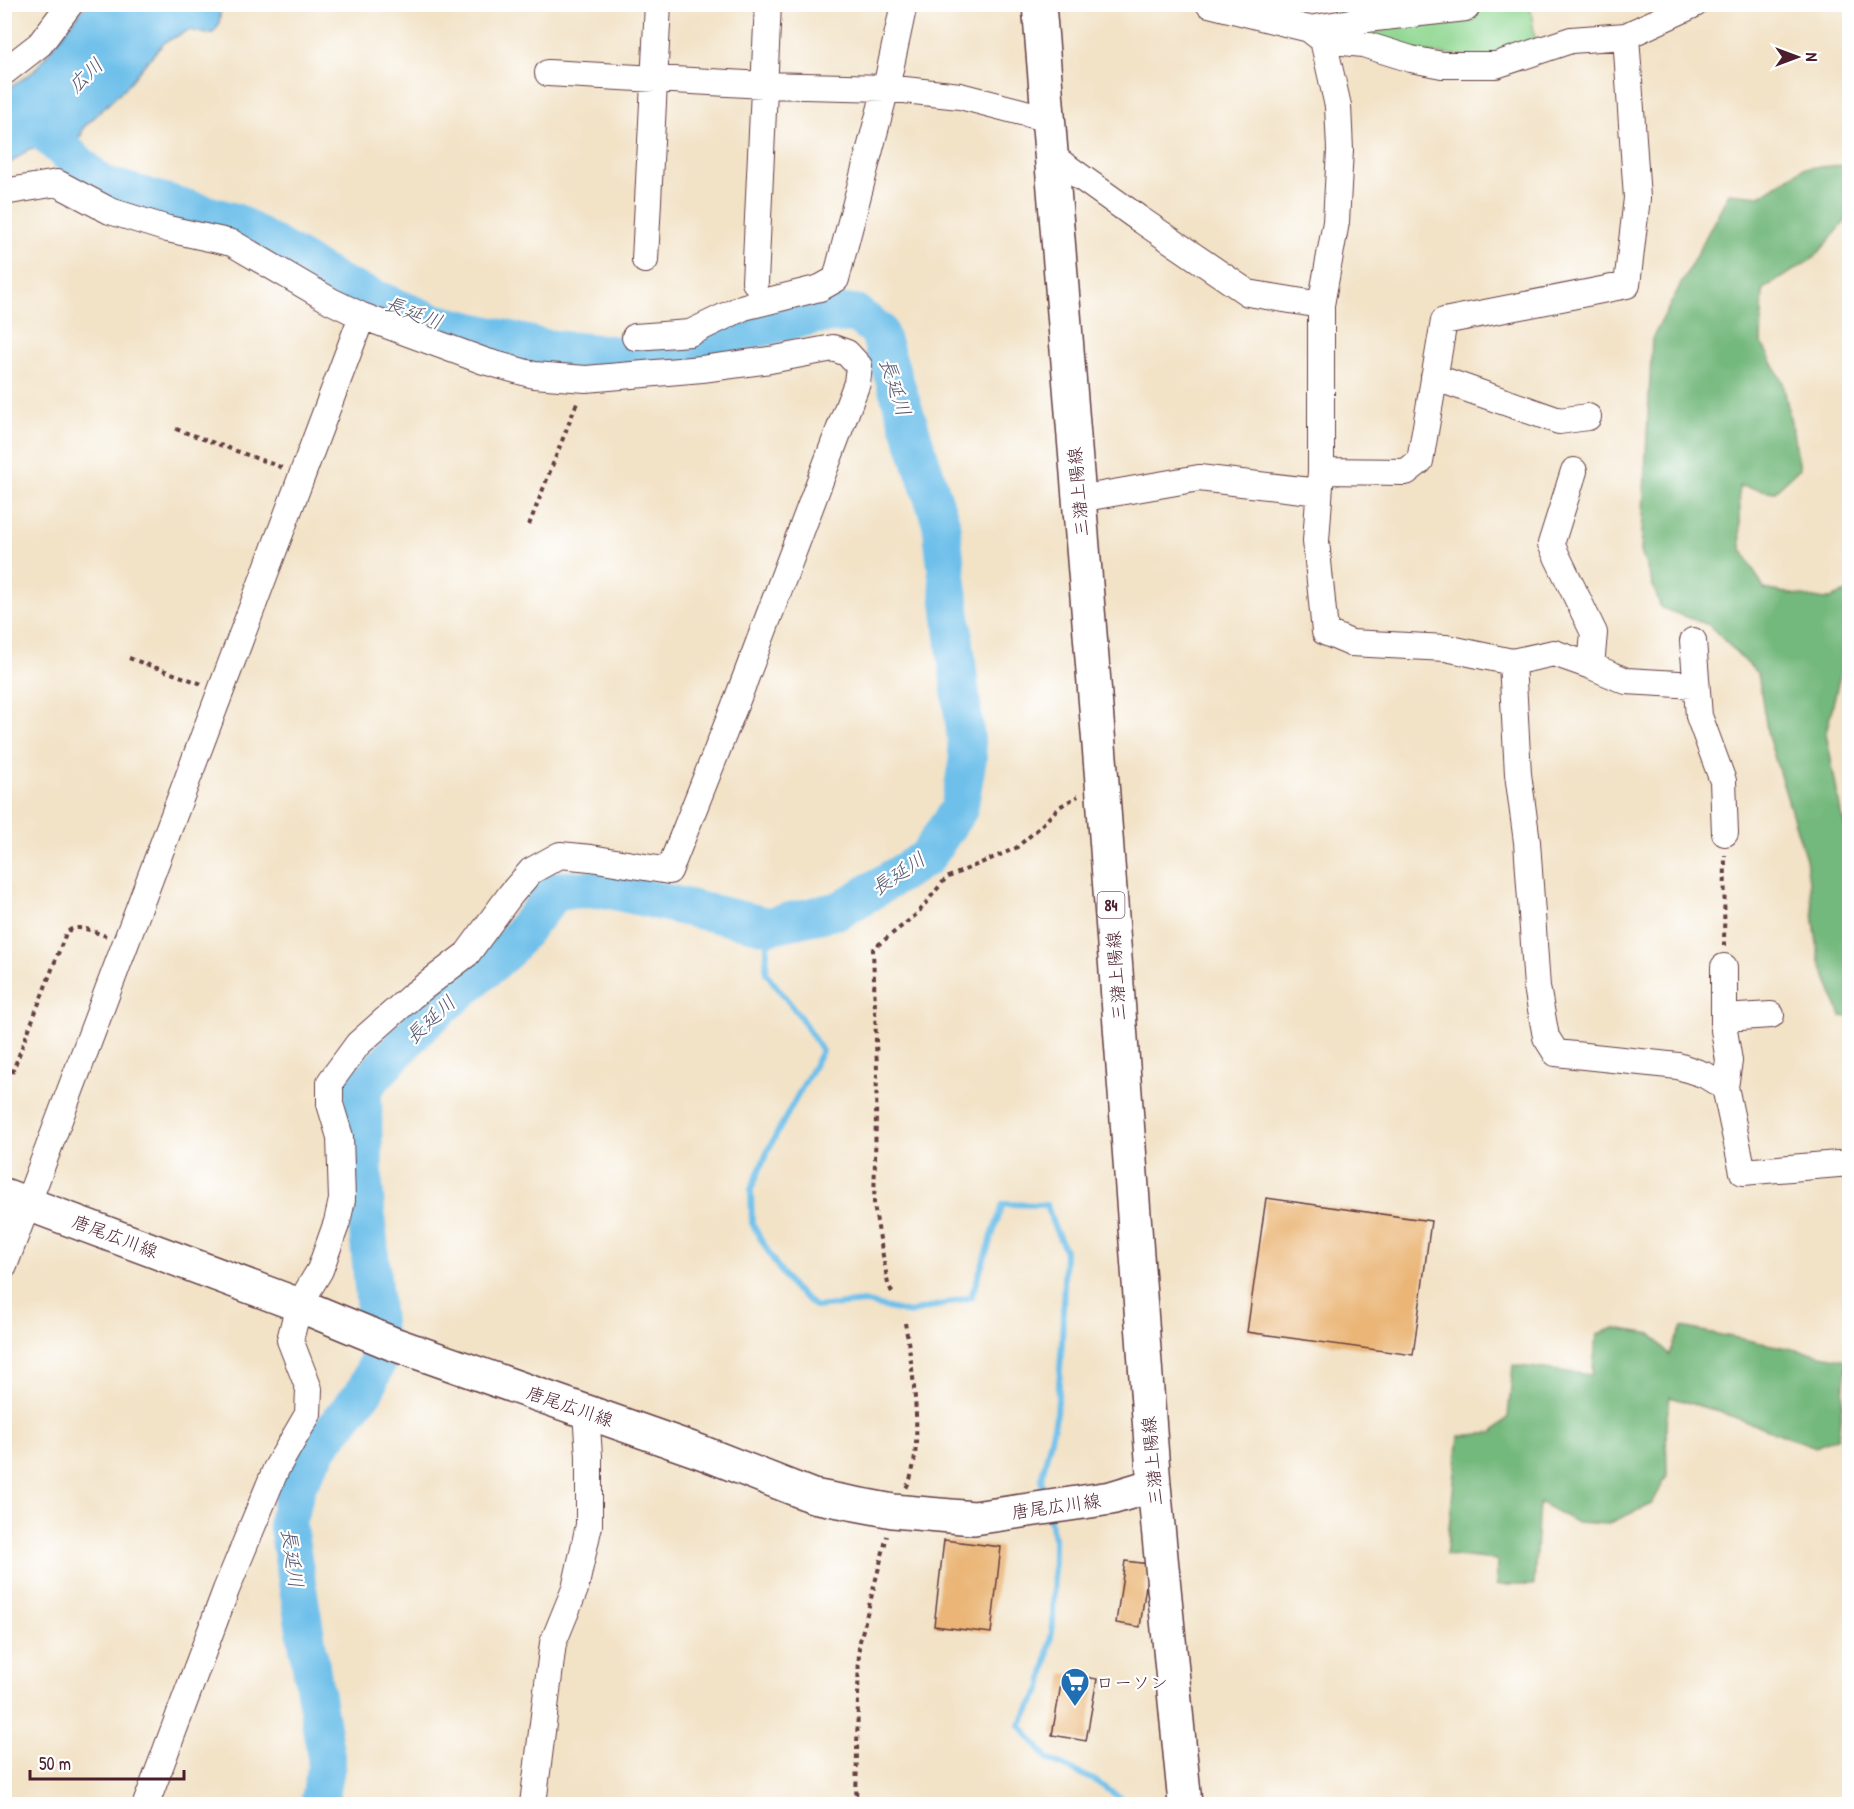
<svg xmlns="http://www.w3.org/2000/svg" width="1854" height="1809" viewBox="0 0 1854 1809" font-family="'Patrick Hand','Klee One',sans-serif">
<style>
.green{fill:#8fd791;stroke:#6c7b5e;stroke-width:1.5}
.forest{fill:#73b87b;stroke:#5e6c53;stroke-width:1.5}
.water{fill:#6ec0ea;stroke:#5c708a;stroke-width:1.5}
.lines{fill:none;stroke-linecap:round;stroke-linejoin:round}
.stream{stroke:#6ec0ea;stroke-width:6}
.river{stroke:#6ec0ea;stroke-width:38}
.building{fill:#eab576}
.minor-casing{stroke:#633c42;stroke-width:28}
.major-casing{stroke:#633c42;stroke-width:36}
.path{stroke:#633c42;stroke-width:4;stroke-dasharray:4.5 4.5;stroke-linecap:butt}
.minor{stroke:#fff;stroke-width:26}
.major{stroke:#fff;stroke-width:33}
.labels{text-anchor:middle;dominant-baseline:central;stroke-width:4.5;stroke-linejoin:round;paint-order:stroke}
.shield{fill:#fff;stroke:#80626b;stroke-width:1.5}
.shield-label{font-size:16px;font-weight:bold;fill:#4a1f2b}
.street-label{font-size:18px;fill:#4a1f2b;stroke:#fff}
.poi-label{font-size:18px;fill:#4a1f2b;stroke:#fff;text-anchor:start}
.water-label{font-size:20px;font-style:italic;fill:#57576e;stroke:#fff}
</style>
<rect width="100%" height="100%" fill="#fff"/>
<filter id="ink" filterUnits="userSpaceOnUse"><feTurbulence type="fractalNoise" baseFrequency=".0167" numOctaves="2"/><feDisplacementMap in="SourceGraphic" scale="12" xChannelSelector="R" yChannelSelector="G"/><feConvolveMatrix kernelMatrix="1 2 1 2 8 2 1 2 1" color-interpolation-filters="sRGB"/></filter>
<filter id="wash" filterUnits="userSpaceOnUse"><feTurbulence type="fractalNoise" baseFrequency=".008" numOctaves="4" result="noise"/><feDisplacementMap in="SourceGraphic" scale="24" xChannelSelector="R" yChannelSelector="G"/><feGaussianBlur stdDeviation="1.35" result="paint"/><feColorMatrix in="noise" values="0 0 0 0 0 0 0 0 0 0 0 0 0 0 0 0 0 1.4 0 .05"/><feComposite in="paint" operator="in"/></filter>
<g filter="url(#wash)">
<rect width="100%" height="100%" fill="#f2e2c6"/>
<path class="green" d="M1530,4L1536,46L1485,58L1406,51L1330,36L1333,5Z"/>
<path class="forest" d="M1846,165L1849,166V217L1814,258L1763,289L1761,342L1783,382L1800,468L1774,492L1739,486L1741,547L1764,589L1825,600L1849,591V661L1843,663L1826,733L1841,813L1849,838V1017L1841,1016L1819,959L1806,859L1768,736L1758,674L1709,625L1661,608L1641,552L1652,339L1729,193L1760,196L1803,168Z
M1682,1327L1847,1360L1838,1437L1816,1447L1723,1413L1670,1397L1666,1423L1667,1476L1652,1504L1607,1524L1576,1522L1539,1502L1534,1585H1496L1497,1560L1446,1555L1459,1436L1493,1433L1508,1417L1513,1365L1592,1375L1597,1334L1615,1328L1652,1334L1669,1355Z"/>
<path class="water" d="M87,4L221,5L219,25L213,33L207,34L189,30L165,42L149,59L127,86L83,128L81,136L41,150L33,148L29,149L5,167V91L34,71Z"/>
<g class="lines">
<path class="stream" d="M768,926L766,973L799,1015L822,1051L770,1146L751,1189L752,1223L759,1236L775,1263L792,1287L816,1307L863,1302L909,1313L971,1297L1003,1204L1047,1205L1053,1224L1065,1250L1062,1341L1057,1413L1041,1480L1045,1497
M1049,1516L1054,1538L1053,1626L1041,1689L1020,1725L1048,1759L1094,1780L1129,1804"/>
<path class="river" d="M35,124L101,184L235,222L344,286L433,322L544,348L640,357L816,315L855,313L878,330L941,523L968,758L959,809L926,858L840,910L768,926L605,889L557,890L507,951L418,1028L363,1088L364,1185L379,1357L366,1389L321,1444L298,1484L287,1522L327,1763L319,1804"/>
</g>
<g id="blocks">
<path class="building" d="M1266,1198L1431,1221L1413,1355L1247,1332Z
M944,1540L1001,1547L991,1633L934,1626Z
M1125,1561L1149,1564L1140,1627L1116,1623Z
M1063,1673L1097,1679L1086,1741L1052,1735Z"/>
</g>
</g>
<g filter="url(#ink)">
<use href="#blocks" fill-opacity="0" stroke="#633c42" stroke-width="1.5"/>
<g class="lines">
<g class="minor-casing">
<path id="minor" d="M1209,4L1309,29L1323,40L1338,106L1340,150L1336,222L1321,305V471L1316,541L1325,632L1351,643L1446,648L1512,662L1554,653L1591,666L1626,681L1696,685
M1309,29L1375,18L1466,8
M1323,40L1363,44L1411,59L1442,65H1496L1571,40L1626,36L1695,4
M4,72L40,44L70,4
M548,73L764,85L886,88L960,96L1048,119
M1050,155L1138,218L1248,293L1321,305
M4,192L57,183L110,211L168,229L232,243L331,301L362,316L484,361L534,375L586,379L702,369L770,360L833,348L847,353L859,366L857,383L739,695L669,871L591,858L560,855L531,871L511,894L467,954L412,996L358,1044L330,1082V1104L340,1137L342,1200L337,1222L320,1270L299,1305L290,1340L309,1389L308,1414L276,1469L226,1590L146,1804
M645,260L658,4
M755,282L768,4
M635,337L690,333L744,307L820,288L836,279L886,88L904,4
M1434,377L1559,421L1588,417
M1321,471L1406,472L1420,461L1444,321L1627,285L1637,198L1626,36
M1574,471L1551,544L1594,633L1591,666
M1079,499L1199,478L1319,492
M1693,641L1699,716L1723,781L1725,833
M1512,662L1518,774L1527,842L1537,987L1546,1037L1556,1053L1678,1066L1705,1075L1725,1087L1743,1172L1850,1163
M1724,967V1030L1729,1061L1725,1087
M1724,1018L1771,1015
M4,1266L362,316
M533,1804L553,1643L575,1589L589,1525V1456L586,1412"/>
</g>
<g class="major-casing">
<path id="major" d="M1039,4L1102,782L1154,1485L1185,1804
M4,1195L299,1305L391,1343L701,1452L813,1496L893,1511L974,1518L1111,1498L1154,1485"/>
</g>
<path class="path" d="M176,429L283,468
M529,525L578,400
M129,658L202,684
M1724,946L1725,855
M12,1073L66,933C77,922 93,932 106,936
M892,1292L888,1284L874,1205L877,1071L873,949L917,914L946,878L1016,848L1039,828L1059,807L1078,796
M905,1323C912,1363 926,1453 906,1488
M856,1804L859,1645L887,1536"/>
<use href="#minor" class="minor"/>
<use href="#major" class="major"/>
</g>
</g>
<defs>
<g id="supermarket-pin" transform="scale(1.5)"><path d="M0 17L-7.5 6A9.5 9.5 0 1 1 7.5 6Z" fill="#1f6fb2" stroke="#fff"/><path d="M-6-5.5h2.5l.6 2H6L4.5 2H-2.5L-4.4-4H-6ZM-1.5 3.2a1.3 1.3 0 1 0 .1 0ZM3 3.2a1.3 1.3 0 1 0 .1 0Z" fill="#fff"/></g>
</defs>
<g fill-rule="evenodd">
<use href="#supermarket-pin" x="1075" y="1682"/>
</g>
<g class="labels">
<rect class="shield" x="1097.5" y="892" width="27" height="26" rx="4.5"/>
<g class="shield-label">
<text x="1111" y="905">84</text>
</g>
<g class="street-label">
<text transform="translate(1078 492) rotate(-95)">三潴上陽線</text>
<text transform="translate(1116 976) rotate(-94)">三潴上陽線</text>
<text transform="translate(115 1236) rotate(21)">唐尾広川線</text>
<text transform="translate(570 1406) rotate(19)">唐尾広川線</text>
<text transform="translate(1152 1461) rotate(-95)">三潴上陽線</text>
<text transform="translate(1056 1506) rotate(-8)">唐尾広川線</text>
</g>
<g class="poi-label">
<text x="1096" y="1682">ローソン</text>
</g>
<g class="water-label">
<text transform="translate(85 75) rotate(-44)">広川</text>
<text transform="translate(414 312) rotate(20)">長延川</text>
<text transform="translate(896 387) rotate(72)">長延川</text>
<text transform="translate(898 873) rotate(-34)">長延川</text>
<text transform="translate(430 1019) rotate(-43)">長延川</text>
<text transform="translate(293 1558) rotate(82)">長延川</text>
</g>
</g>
<rect width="1854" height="1809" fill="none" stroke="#fff" stroke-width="24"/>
<g transform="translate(1797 57) rotate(90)" stroke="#ffffff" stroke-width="4.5" paint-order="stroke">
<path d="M0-4.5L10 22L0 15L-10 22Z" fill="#4a1f2b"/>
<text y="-9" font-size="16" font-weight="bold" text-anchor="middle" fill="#4a1f2b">N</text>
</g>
<path d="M30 1770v9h154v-9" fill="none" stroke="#4a1f2b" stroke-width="3"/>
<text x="39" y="1770" font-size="18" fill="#4a1f2b" stroke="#ffffff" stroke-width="4.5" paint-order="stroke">50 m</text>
</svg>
